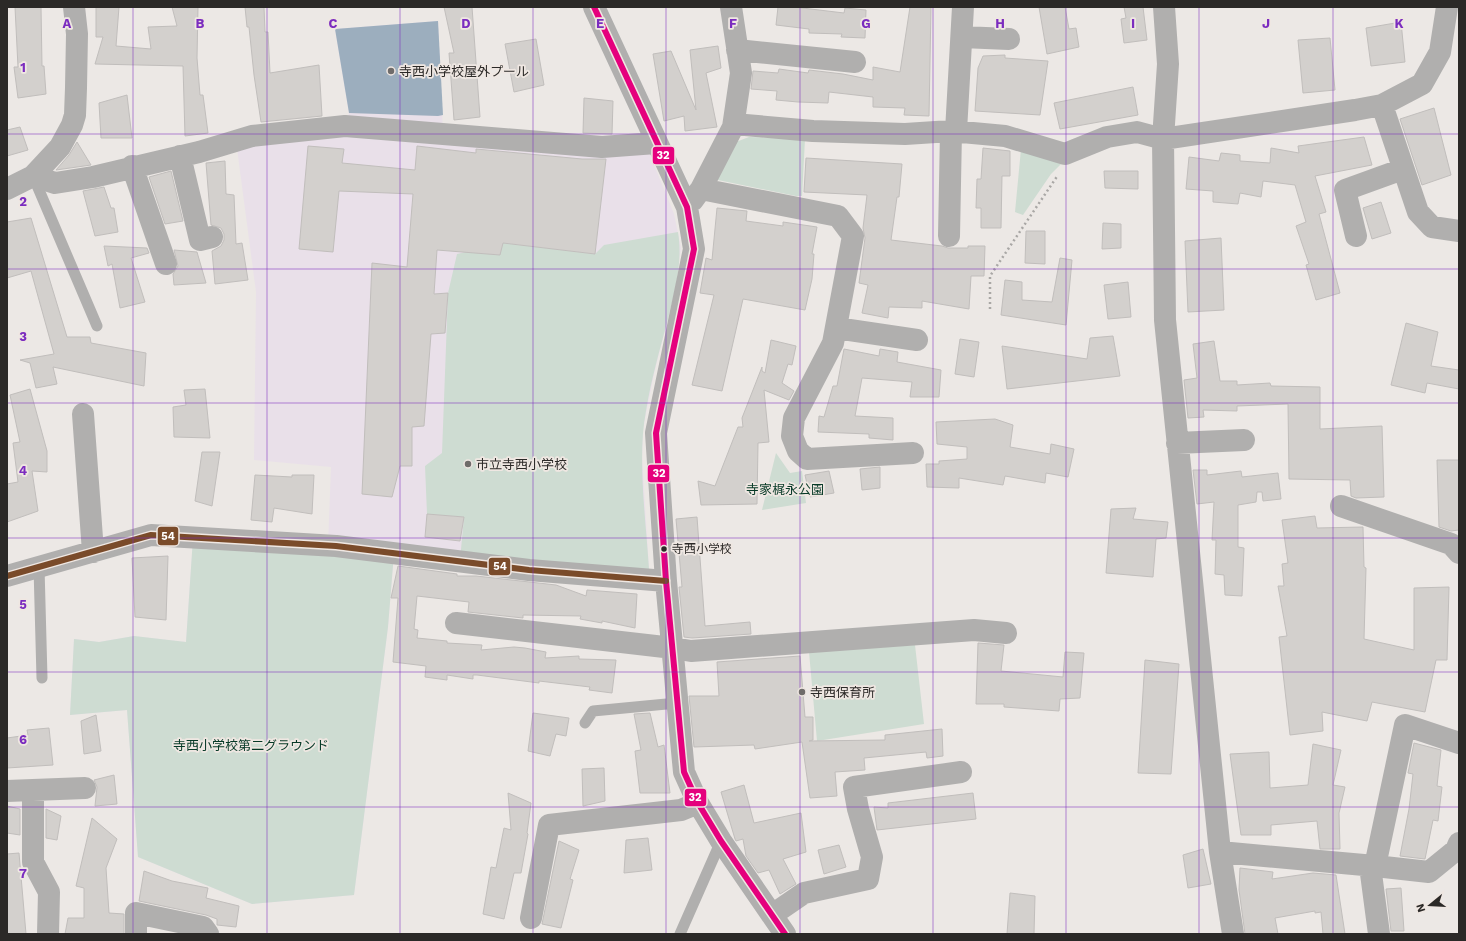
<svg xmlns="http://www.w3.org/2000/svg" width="1466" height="941" viewBox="0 0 1466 941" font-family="'Work Sans','Noto Sans JP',sans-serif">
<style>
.education{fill:#e9e0e9}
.green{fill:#cedcd2}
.water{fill:#9caebe}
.building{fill:#d3d0cd;stroke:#c1bebc}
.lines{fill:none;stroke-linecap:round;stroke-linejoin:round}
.path{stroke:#a9a7a5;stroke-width:2.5;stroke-dasharray:2 3;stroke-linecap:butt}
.service{stroke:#b0afae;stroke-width:11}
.minor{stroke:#b0afae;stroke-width:22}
.bus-1-casing{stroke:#efe7e2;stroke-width:9}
.bus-2-casing{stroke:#efe7e2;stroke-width:9}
.bus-1{stroke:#e5007d;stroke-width:6}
.bus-2{stroke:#7a4b2a;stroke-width:6}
.grid{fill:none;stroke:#7b2cbf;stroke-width:1;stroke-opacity:0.55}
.poi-dot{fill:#6f6c6a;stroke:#efe7e2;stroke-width:1.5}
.bus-dot{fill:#2b2927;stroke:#efe7e2;stroke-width:1.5}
.labels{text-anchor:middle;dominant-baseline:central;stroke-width:3.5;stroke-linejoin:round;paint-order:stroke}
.bus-label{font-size:12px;fill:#2b2927;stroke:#efe7e2;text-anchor:start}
.poi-label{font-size:13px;fill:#2b2927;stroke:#efe7e2;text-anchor:start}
.park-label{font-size:13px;fill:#063926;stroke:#efe7e2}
.grid-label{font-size:13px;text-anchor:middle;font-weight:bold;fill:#7b2cbf;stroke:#efe7e2;stroke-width:3.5;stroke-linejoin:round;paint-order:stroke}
.line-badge{stroke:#efe7e2;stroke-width:1.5}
.badge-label{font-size:11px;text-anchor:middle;font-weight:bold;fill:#fff}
</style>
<rect width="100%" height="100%" fill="#ece8e5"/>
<path class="education" d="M438,21L443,134L646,145L674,214L681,248L673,298L654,374L643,429L642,457L649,569L394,553L388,627L354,895L252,904L138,857L127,710L70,715L74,639L99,642L134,636L186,642L193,538L328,546L331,467L254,460L256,292L236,141L345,126L349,113L335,29Z"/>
<path class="green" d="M749,137L805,139L802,196H796L713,179L728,145Z
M1021,149L1061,164L1051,174L1023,215L1015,212Z
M678,232C683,262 675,290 668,319C660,349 651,380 646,411C637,457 646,521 649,569L460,560L464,517L427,514L425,466L442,453L448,293L457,254L466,252L500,255L503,243L595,254L604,245Z
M776,453L790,473L802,471L806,503L762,510Z
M193,538L394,553L388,627L354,895L252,904L138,857L127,710L70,715L74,639L99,642L134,636L186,642Z
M915,645L924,724L817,741L809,652Z"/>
<path class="water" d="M438,21L443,115L438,116L349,113L335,29Z"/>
<path class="building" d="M15,7H41L42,66H44L46,94L18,98L14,67H18Z
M96,7H119L116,46L151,49L148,27L177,26L172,7H198L197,58L200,95H203L208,133L185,136L183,66L95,64L103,37H96Z
M245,7H264L265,32H268L270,73L319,65L322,116L261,122L254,75L249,27H247Z
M444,7H472L480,117L454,120L449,53H454Z
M778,7H794L844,13L845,8L866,10L865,38L841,37L842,34L809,33V29L776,25Z
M910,7H931L929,116L904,115L905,108L873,107V97L829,92L828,103L798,102L776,100L777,91L751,89L753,71L778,73L779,69L808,73L809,70L843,74L873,80V67L900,72Z
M1039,7H1065L1069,29L1076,28L1079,47L1047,54Z
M1124,7H1143L1147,40L1124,43L1121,19L1126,18Z
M1401,22L1405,62L1371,66L1366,28Z
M1330,38L1335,90L1303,93L1298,40Z
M536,39L544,85L514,92L505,44Z
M718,46L721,68L706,73L717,127L685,131L684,116L664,121L653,54L671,51L696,110L690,50Z
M1005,55V58L1048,61L1040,115L975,111L978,68L983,56Z
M1133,87L1138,115L1060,129L1054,103Z
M127,95L132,138H101L99,103Z
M584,98L613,101L612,134L583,133Z
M1434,108L1451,175L1422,185L1400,119Z
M20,127L28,150L7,156V130Z
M1364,137L1372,165L1315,176L1326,212L1319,214L1340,293L1316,300L1306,265L1309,264L1296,226L1306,222L1295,185L1263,181L1261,197L1240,193L1238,204L1213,202V191L1186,189L1189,157L1219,161L1221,153L1240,155V161L1270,163L1271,148L1299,153L1298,146Z
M77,142L91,165L56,170L69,155Z
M308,146L344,149L342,163L415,170L417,146L476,153V149L582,159H606L595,254L503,243L500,255L437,250L434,294L448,293L445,333L431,334L424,426L412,427V466H400L392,497L362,494L372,263L407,267L413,194L339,191L333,252L299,249Z
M983,148L1010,151V176H1002L1001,228H981V208H976L977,179H981Z
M806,158L902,164L899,197H897L891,240L942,246L948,248H968V246H985L984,276H971L969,309L922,301V308L889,307L888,318L862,313L868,285L859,283L865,238L863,228L867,195L804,192Z
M225,161L226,194L234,195L236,244L242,243L248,280L215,284L212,251L221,246L224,240V234L221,228L211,225L206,163Z
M171,171L183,221L165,224L149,177Z
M1104,171H1138V189L1105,188Z
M104,187L111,208H114L118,232L95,236L83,191Z
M1381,202L1391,233L1372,239L1363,208Z
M717,208L747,211L746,221L783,226V222L817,227L812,254H814L812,279L805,310L743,299L722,391L692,385L714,295L700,293L706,258L712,260Z
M31,218L67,337H90L91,343L146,353L144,386L53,367L57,384L36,388L30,363L20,360L54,354L31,271L7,278V222Z
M1103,223L1121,224V248L1102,249Z
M1026,231H1045V264L1025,263Z
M1221,238L1224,310L1188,312L1185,241Z
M104,246L147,248L149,253L131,258L145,302L120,308L112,264L108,266Z
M174,250L197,252L206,283L174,285L173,274L178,266Z
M1060,258L1072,260L1066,325L1001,315L1005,280L1022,282V300L1052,302Z
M1128,282L1131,317L1108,319L1104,285Z
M1406,323L1438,332L1431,366L1459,370V389L1427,383L1425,393L1391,385Z
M1113,336L1120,376L1007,389L1002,346L1087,359L1090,338Z
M960,339L979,342L974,377L955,374Z
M771,340L796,346L792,365L788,364L782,383L794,391L789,400L764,390L769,442L758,443L757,504L701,505L698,481L715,486L738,427H743L742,418L762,367V371L765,373Z
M1214,341L1220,381H1237V385L1270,383L1271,386L1320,387V429L1382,426L1384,497L1356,498L1351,496L1350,480L1289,479L1288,404L1237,406V411L1203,410L1204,417L1188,418L1184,380L1197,378L1193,344Z
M844,349L879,356L880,349L898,352L897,362L941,370L939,397H910L912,382L862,378L855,416L893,418V440L869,438V434L818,432L819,416L824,417L833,386H837Z
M30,389L47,451V472L32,471L38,511L7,522V484L18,482L13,443L20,442L10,395Z
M205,389L210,438L174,437L173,407L186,405L184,390Z
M995,419L1013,425L1010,447L1050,454L1051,444L1074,449L1068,477L1046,473L1045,483L1005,476L1003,485L959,478V488L927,487L926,464H939V461L967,459V447L937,444L936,422Z
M202,452H220L212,506L195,501Z
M1437,460H1459V530L1451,531L1439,527Z
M880,467V488L862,490L860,469Z
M1193,470H1207V475L1241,471L1242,477L1278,473L1281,499L1263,501L1262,492H1257L1256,502L1238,505V547L1244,548L1242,596L1225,595L1224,575L1215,574L1216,540H1212L1214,502L1197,504Z
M829,471L834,493L810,497L805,475Z
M255,475L292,477V475H314L312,514L274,508L272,522L251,520Z
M1136,508L1133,519L1168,522L1166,538L1156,539L1153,577L1106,573L1111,509Z
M427,514L464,517L460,541L425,537Z
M1315,516L1317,528L1363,527L1364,567L1366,568L1364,639L1414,650V588L1449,587L1447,660H1436L1425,712L1372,702L1367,721L1322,712L1323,731L1290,735L1279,637L1287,636L1278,586H1284L1282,564L1288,563L1282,520Z
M697,517L705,626L750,622L751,634L692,638L684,637L679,587H682L676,519Z
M168,556L166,620L135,617L132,558Z
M398,566L457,574V576H476L556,585L586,596L587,590L637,594L635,628L602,621V623L580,619L581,616L523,615V618L468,612L469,602L417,596L414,629L418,630L417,638L447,641V643L482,645L481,650L514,647L525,648L546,652L545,658L579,656V659L616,660L612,693L589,690L590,687L539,681V683L477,675H473V679L447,675V680L425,677L426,666L393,662L398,598H391Z
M978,643L1004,645L1001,671L1063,677L1065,652L1084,653L1080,698L1060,699L1059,711L1004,707V704H976Z
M800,656L805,717H813V740L809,741L885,740V735L942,729L943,756L927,758L926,752L864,758L865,770L835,772L837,796L810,798L802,742L755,749L754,745L694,747L689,696H719L717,662Z
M1145,660L1179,664L1171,774L1138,773Z
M533,713L569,718L566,736L556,734L550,756L528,751Z
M650,713L658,747L664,745L670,793H640L635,751L641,750L634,714Z
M96,715L101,751L84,754L81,721Z
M49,728L53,765L7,768V738L28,735L27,730Z
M1414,743L1441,750L1437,786L1442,787L1438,821L1433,820L1425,859L1400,856L1409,809L1413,774L1408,773Z
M1313,744L1341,750L1333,785L1345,787L1339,813L1340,849H1320L1317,821L1271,825V835H1241L1230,754L1269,752L1270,788L1308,785Z
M604,768L605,801L583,806L582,769Z
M114,775L117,804L95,806L97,787L94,780Z
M744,785L754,823L801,813L806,852L783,859L796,884L780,894L769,870L758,873L746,856L743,839L736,841L735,839L721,792Z
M508,793L531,803L527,833L528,834L521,873H514L504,919L483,914L491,867L496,868L504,828L511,830Z
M973,793L976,819L877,830L874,807L888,808V803Z
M7,806L20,809V835L7,833Z
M46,809L61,816L57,840L46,838Z
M92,818L117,839L106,868L109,913L124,914V934H65L68,918H84V888L76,886Z
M648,838L652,870L624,873L626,840Z
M559,841L579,850L570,879L573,880L561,928L542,924Z
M839,845L846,867L824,874L818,850Z
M1203,849L1211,884L1188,888L1183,855Z
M19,853L26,934H7V854Z
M1240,868L1273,872L1272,879L1313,873L1336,875L1345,934H1323L1321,912L1315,913V911L1275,918L1278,934H1245L1239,890Z
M144,871L172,881L208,888L206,898L239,906L236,927L217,925V919L206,915L139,901Z
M1401,888L1404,931H1391L1386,889Z
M1010,893L1035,896L1034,934H1007Z"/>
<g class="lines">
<path class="path" d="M990,309V276L1058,175"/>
<path class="service" d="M33,176L97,326
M39,567L42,678
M585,723L593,711L677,703
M680,934L721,841"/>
<path class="minor" d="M594,7L687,207L694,249L656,433L666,581L684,772L698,803L721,841L785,934
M1164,7L1168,64L1163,139L1165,320L1220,852L1233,934
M962,37L1009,39
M737,50L855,62
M1382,105L1418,212L1432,227L1459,231
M734,124L813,131L905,134L951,131L1005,136L1065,154L1107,137L1137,132L1163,139L1355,110L1382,105L1422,84L1440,52L1447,7
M956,131L963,7
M180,156L200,240L212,237
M132,166L166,264
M33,176L55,183L93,177L199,152L252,136L345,126L602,147L656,143
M7,189L33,176L60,147L72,125L75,115L76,88L77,34L74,7
M701,189L838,216L853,236L833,343L794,418L792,436L798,451L807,459L913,453
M693,200L701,189L733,127L741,73L731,7
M949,236L951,131
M1356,236L1345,190L1403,169
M836,328L917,340
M83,414L93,552
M1177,443L1244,440
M1341,506L1451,544L1459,553
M7,576L151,535L336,546L529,570L666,581
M456,623L673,648L691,651L974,630L1006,633
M33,790V862L49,892L48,934
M7,791L85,788
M1220,852L1375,866L1405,725L1459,743
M1370,866L1379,934
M1375,866L1429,872L1456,850L1459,843
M772,915L804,893L868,879L872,857L858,809L854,787L961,772
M531,918L549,825L681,810L698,803
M136,934V913L203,927L208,934"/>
<g class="bus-1-casing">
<path id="bus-1" d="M594,7L687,207L694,249L656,433L666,581L684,772L698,803L721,841L785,934"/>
</g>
<g class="bus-2-casing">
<path id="bus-2" d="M7,576L151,535L336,546L529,570L666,581"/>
</g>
<use href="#bus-1" class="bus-1"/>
<use href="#bus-2" class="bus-2"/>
</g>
<path class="grid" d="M133,7V934M267,7V934M400,7V934M533,7V934M666,7V934M800,7V934M933,7V934M1066,7V934M1199,7V934M1333,7V934M7,134H1459M7,269H1459M7,403H1459M7,538H1459M7,672H1459M7,807H1459"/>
<g class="poi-dot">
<circle cx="391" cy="71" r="4"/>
<circle cx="468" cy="464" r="4"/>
<circle cx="802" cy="692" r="4"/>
</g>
<circle class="bus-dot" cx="664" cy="549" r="3.5"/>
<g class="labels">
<g class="bus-label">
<text x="672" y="549">寺西小学校</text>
</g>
<g class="poi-label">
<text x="399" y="71">寺西小学校屋外プール</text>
<text x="476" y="464">市立寺西小学校</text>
<text x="810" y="692">寺西保育所</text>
</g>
<g class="park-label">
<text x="785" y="489">寺家梶永公園</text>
<text x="251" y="745">寺西小学校第二グラウンド</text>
</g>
</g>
<g class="grid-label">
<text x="67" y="28">A</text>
<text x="200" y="28">B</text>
<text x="333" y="28">C</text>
<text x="466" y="28">D</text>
<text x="600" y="28">E</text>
<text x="733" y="28">F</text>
<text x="866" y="28">G</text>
<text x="1000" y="28">H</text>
<text x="1133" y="28">I</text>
<text x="1266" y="28">J</text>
<text x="1399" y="28">K</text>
<text x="23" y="72">1</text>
<text x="23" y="206">2</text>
<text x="23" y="341">3</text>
<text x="23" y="475">4</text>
<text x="23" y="609">5</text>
<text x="23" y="744">6</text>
<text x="23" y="878">7</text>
</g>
<g class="line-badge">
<rect x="652" y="146" width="23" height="19" rx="4" fill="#e5007d"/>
<rect x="647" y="464" width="23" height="19" rx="4" fill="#e5007d"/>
<rect x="157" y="526" width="22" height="20" rx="4" fill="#7a4b2a"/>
<rect x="488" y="557" width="23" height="19" rx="4" fill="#7a4b2a"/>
<rect x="684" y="788" width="23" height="19" rx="4" fill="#e5007d"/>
</g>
<g class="badge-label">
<text x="663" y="159">32</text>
<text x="659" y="477">32</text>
<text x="168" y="540">54</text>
<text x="500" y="570">54</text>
<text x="695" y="801">32</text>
</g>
<rect width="1466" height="941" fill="none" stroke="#2b2927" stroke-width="16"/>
<g transform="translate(1430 905) rotate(252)" stroke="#efe7e2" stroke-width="3" paint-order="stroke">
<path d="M0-3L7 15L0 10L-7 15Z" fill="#2b2927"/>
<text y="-6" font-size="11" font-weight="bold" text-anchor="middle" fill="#2b2927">N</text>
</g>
</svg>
